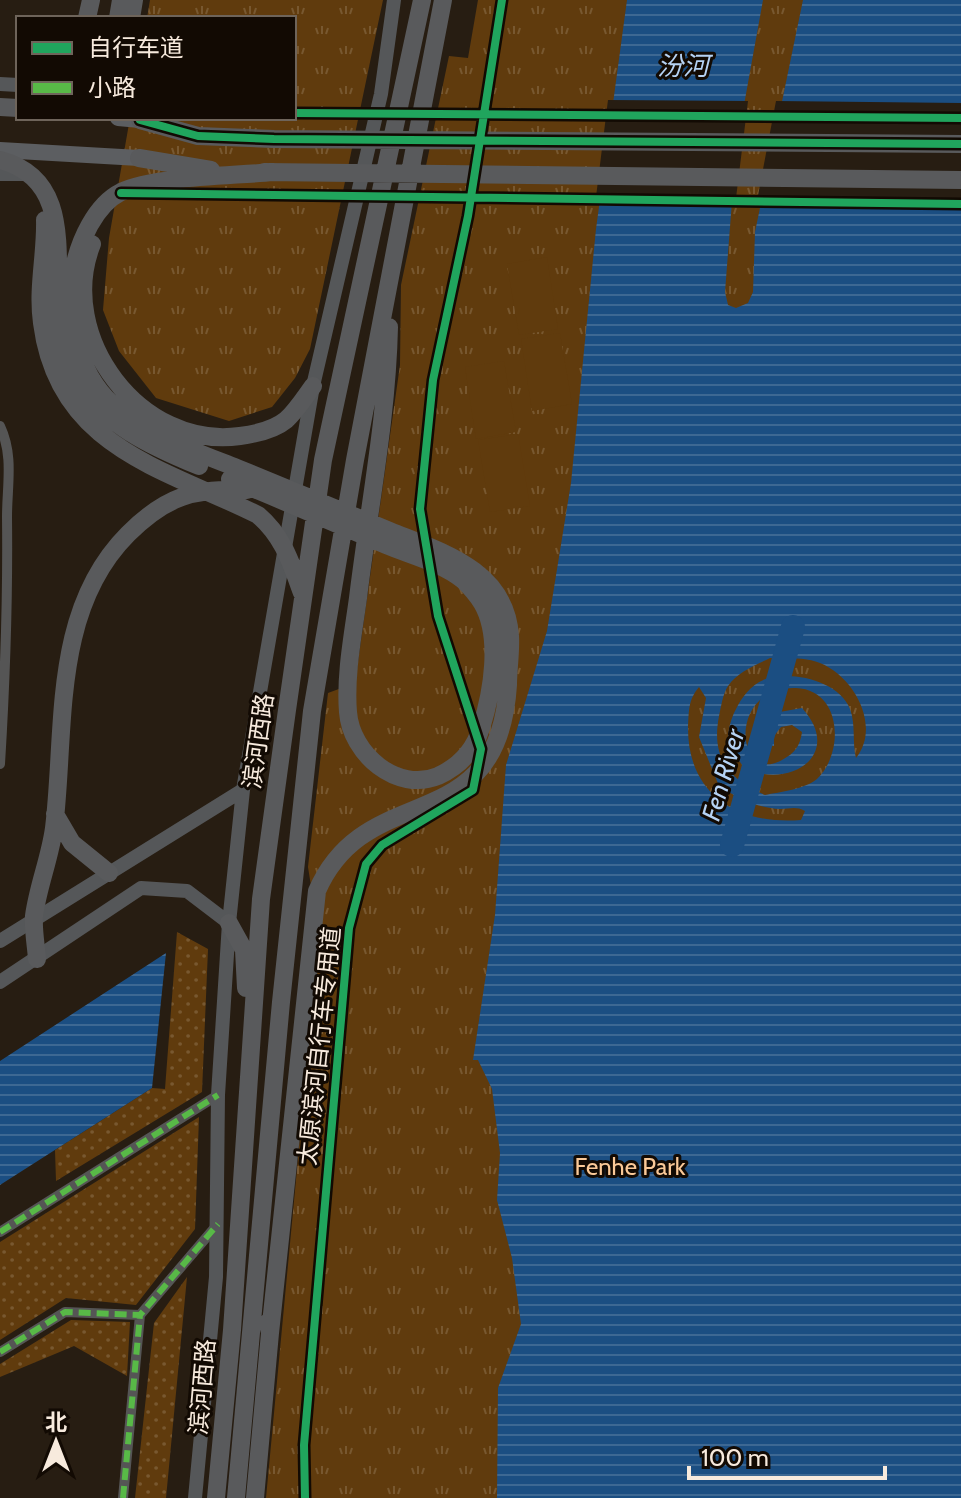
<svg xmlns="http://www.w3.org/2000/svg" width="961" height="1498" viewBox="0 0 961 1498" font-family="Cabin,'Noto Sans SC',sans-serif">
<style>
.grass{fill:url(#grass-dots)}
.park{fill:url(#park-tufts)}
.pitch{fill:#603b0d}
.water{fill:url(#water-rules);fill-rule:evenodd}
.pier{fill:#271d12}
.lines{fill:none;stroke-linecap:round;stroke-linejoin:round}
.river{stroke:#1b4e82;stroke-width:24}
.street{stroke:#555;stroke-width:10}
.secondary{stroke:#555759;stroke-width:14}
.primary{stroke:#5c5e61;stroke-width:16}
.highway{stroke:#595a5c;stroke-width:18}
.quiet{stroke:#58b947;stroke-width:6;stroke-dasharray:12 6;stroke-linecap:butt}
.cycleway-casing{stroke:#120a03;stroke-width:13}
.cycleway{stroke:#20a55d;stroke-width:8}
.labels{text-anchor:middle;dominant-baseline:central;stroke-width:6;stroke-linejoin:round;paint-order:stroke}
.street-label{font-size:24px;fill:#f7eadd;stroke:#120a03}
.park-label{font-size:24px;fill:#fac998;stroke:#120a03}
.water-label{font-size:26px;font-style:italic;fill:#b5d2f4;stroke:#120a03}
</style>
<defs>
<pattern id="grass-dots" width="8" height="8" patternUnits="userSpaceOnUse" patternTransform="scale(2)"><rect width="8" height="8" fill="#603b0d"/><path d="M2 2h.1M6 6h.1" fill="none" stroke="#785830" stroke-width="1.8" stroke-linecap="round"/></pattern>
<pattern id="park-tufts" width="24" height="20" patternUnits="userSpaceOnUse" patternTransform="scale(2)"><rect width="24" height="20" fill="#603b0d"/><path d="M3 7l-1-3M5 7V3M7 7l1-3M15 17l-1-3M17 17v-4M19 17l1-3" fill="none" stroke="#785830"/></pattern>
<pattern id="water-rules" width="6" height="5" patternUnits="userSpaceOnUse" patternTransform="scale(2)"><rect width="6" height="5" fill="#1b4e82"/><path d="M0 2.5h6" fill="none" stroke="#3d6893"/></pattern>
</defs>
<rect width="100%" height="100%" fill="#271d12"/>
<path class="grass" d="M177,932L208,949L202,1092L56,1181L55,1150L152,1088L165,1089Z
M199,1117L195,1229L136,1305L66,1298L0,1340V1242Z
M187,1277L166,1498H135L154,1323Z
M71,1320L130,1322L127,1376L74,1346L0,1377V1364Z"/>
<path class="park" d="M150,0H383L310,349L295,378L272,407L229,421L156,398L119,351L103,310L109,238L130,118H294V18H147Z
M478,0H961V1498H266L319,936L308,867L328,693L355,683L400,365L401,285L449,56L468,58Z"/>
<path class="pitch" d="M547,257L558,329L519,335L507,264Z
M560,333L572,404L532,411L521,339Z
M504,361L516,432L476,439L465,367Z
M518,434L530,506L490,512L478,440Z"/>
<path class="water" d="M627,0H763L736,149L725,292L728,305L736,308L748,303L753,292L755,232L803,0H961V1498H497L498,1388L521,1324L512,1258L497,1200L500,1153L492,1089L478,1060H473L495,915L506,765L547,631L571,483L596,229ZM770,658C786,658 805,657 820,663C855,677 881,727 856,758C852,743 856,725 850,709C840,682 795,671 769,678C753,682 742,696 735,711C731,719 727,732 729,741C731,750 739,760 744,768C791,790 844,754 802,708L774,713L764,720L761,731L764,744L774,746V736L781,727L792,725L802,732C800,746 795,753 782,760C736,786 726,686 796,688C843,690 844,754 817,779C805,789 780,792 765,795C728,779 711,757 719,716C721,707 723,693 728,686C737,672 756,665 770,658ZM699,687L706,698L699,737L719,786C737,798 758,808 780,809C790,809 796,806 805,811L801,820C739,825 688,796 688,728C689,711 688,700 699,687Z
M166,953L152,1088L0,1185V1061Z"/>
<path class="pier" d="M608,100L748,101L735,206L595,205Z
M776,101L961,103V208L756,206Z"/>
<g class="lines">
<path class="river" d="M732,845L793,627"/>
<path class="street" d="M0,426C14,456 7,485 7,517C8,600 5,682 0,764
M0,1232L218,1095
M0,1352L65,1312L140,1315L217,1225
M123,1498L140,1315"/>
<path class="secondary" d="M0,84L18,85
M0,174H28
M0,941L243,790
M0,982L141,888L187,891L229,923
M195,1498L216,1277L218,1095L229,923L243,790L313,386L381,94L394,0"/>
<path class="primary" d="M118,118L140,120
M0,150L139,158"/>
<path class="highway" d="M87,18L91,0
M118,18L121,0
M131,18L134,0
M0,107L18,108
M140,120L198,136L274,139L961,144
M139,158L211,170
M0,160C97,186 32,310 76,380C105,425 150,446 199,466
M264,172L961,180
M45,220C46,254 37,288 42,323C58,448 164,468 258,515C283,536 291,563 302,593
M92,244C55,337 141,450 240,436C255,434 274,430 286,420C296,411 305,397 313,386
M230,479C282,500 334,523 386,545C410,555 442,563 463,580C470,587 477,595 482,603C502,637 492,693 481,728C474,751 460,766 438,776C397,793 351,754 348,712C345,675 353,635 358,598C369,507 387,418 389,327
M55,814L72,843L109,873
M229,923L244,950L246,988
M37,959C36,945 33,930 34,916C38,886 50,858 54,828C66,729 51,611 128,534C166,496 194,488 247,490
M270,1333L317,891C367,776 498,843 508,685C508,669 511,652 510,636C506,570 442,552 390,531C339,510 288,489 237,468C194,451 147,435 112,404C77,372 64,314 74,268C79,242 95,205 121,192C155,176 233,176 273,172
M216,1498L232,1330L261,899L287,710L323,460L422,0
M236,1498L281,1002L312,711L355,460L443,0
M255,1498L270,1333L268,1322"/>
<path class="quiet" d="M0,1232L218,1095
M0,1352L65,1312L140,1315L218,1224
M123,1498L140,1315"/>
<g class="cycleway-casing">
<path id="cycleway" d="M294,113L961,118
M140,120L198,136L274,139L961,144
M121,193L961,204
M305,1498L304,1445L349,928L366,864L382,845L473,790L481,749L438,616L420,509L433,380L468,216L502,0"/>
</g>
<use href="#cycleway" class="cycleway"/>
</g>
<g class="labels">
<g class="street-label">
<text transform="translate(258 741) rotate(-82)">滨河西路</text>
<text transform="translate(319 1046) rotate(-84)">太原滨河自行车专用道</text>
<text transform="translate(202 1387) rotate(-85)">滨河西路</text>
</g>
<g class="park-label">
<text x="630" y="1166">Fenhe Park</text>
</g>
<g class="water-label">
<text x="683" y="66">汾河</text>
<text transform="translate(723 775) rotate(-74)">Fen River</text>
</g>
</g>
<rect x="16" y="16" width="280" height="104" fill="#120a03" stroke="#6e645a" stroke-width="2"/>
<rect x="32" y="42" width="40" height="12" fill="#20a55d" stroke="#6e645a" stroke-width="2"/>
<text x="88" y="56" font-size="24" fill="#f7eadd">自行车道</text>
<rect x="32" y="82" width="40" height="12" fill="#58b947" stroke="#6e645a" stroke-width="2"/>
<text x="88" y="96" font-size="24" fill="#f7eadd">小路</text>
<g transform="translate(56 1442)" stroke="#120a03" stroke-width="6" paint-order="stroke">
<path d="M0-6L14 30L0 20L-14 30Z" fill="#f7eadd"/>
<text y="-12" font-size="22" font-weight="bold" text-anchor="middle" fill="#f7eadd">北</text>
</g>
<path d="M689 1466v12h196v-12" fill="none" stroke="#f7eadd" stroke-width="4"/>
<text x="701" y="1466" font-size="24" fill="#f7eadd" stroke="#120a03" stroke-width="6" paint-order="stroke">100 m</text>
</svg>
